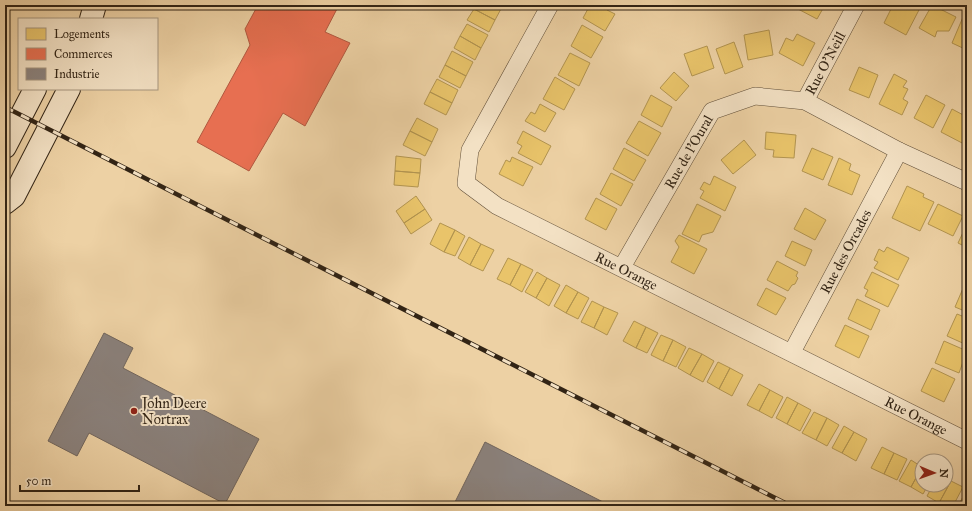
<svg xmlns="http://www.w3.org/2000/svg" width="972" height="511" viewBox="0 0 972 511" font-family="'IM FELL Great Primer',serif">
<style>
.homes{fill:#e9c46a;stroke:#b29450}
.shops{fill:#e76f51;stroke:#b1583f}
.industry{fill:#8a817c;stroke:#70655d}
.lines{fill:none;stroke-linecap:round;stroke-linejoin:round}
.minor-casing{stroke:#614f39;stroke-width:18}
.secondary-casing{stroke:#322415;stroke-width:24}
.minor{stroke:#f3e1c4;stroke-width:17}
.secondary{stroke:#f3e1c4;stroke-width:22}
.rail-casing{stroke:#322415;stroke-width:4.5}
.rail{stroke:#f3e1c4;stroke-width:3;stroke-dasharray:9;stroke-linecap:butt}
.poi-dot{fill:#8f2418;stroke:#f3e1c4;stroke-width:1.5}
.labels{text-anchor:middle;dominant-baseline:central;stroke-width:4;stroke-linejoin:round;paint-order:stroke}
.street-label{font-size:14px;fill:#322415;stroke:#f3e1c4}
.poi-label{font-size:14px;fill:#322415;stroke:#f3e1c4;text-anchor:start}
</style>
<rect width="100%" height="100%" fill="#edd1a4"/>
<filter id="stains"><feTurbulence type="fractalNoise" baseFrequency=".005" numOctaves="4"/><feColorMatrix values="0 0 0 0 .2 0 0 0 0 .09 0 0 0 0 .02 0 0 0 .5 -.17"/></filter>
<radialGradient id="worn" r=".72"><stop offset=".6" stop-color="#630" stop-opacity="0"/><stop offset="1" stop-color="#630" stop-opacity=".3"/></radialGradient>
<path class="homes" d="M476,5H498L502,7L495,20L474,9Z
M590,5H610L607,10L615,14L605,31L583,18Z
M620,5H634L621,9Z
M653,5H668L655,9Z
M800,5H825L817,19L798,9Z
M893,5H914L920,8L906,35L884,23Z
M932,5L956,17L949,31H937L935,37L919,28Z
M474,9L495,20L489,32L467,20Z
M963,17L967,19V50L952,43Z
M467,24L488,35L481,48L460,36Z
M582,25L603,37L591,58L571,46Z
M769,30L773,55L748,60L744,35Z
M797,34L815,43L803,66L779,53L786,38L793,41Z
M460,36L481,48L475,60L454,48Z
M734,42L743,67L725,74L716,49Z
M707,46L714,68L692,76L684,54Z
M452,51L473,62L466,76L445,65Z
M570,53L590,63L579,86L558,75Z
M445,65L466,76L460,88L439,77Z
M859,67L878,75L869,98L849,90Z
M674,72L689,86L676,101L660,88Z
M894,74L907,81L903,87L908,89L903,99L908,102L902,115L879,104Z
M555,77L575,89L564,110L543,99Z
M437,79L458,90L452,103L430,92Z
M430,92L452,103L446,115L424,104Z
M651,95L672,107L662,127L641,115Z
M926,95L945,105L933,128L914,118Z
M540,104L556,113L545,132L525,121L531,112L535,114Z
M952,109L967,117L965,128H967V137L964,144L941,132Z
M417,118L438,129L432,142L410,131Z
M639,121L661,133L648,156L626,143Z
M410,131L432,142L425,156L403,145Z
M523,131L551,146L541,165L518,153L522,146L517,143Z
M766,132L796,135L794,158L773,157L774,150L765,149Z
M744,140L756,155L733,174L721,160Z
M624,148L646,160L634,181L613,169Z
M812,148L833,157L823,180L802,171Z
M396,156L421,159L420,173L395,171Z
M512,157L533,167L523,186L499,174L506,160L510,162Z
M839,158L851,164L849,170L860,175L852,195L828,185Z
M395,171L420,173L418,187L394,185Z
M611,173L633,184L621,206L600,194Z
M714,176L736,187L725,211L700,198L704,191L700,189L704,182L710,185Z
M907,186L924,194L923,197L934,202L920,231L892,218Z
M416,196L425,209L404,223L396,211Z
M596,198L617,209L606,230L585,219Z
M697,204L721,216L713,232L702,235L699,242L682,234Z
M938,204L963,216L953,236L928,224Z
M805,208L826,220L815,240L794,229Z
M425,209L432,220L411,234L404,223Z
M440,223L455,230L444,252L430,244Z
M967,224V243L964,246L958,243Z
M455,230L465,236L455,256L444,252Z
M679,235L707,249L694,274L671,262L679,247L675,241Z
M469,237L481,244L470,265L458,258Z
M792,241L812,250L805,266L785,256Z
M481,244L494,250L483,271L470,265Z
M887,247L909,258L898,280L874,268L878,262L874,260L879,249L884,252Z
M508,258L521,264L510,285L497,279Z
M777,261L798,272L796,276L798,278L795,284L792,285L788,291L767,280Z
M521,264L533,270L522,292L510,285Z
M537,272L547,278L536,298L525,292Z
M872,272L899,285L888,307L865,296L868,290L864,288Z
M547,278L560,285L549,306L536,298Z
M566,285L578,292L566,313L554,306Z
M964,286L967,288V312L955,307Z
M766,288L786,298L776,315L757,305Z
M578,292L589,298L578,319L566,313Z
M857,299L880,310L871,330L848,319Z
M592,301L604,307L594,328L581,322Z
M604,307L618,313L607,335L594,328Z
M957,314L967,318V345L947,336Z
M634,321L646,327L636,348L623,341Z
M845,325L869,336L859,358L835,346Z
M646,327L658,333L647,353L636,348Z
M661,335L673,340L663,361L651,355Z
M673,340L686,347L676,367L663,361Z
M944,341L967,351L959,373L935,363Z
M689,348L702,354L690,375L678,368Z
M702,354L714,361L703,382L690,375Z
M718,362L730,368L719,389L707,382Z
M730,368L743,375L732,396L719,389Z
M932,368L955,379L944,402L921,391Z
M759,384L770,390L759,411L747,405Z
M770,390L783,397L772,418L759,411Z
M787,397L798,403L787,424L776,418Z
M798,403L811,410L800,431L787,424Z
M814,412L827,418L816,440L802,433Z
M827,418L839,425L827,446L816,440Z
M844,426L854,432L842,453L832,448Z
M854,432L867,439L856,461L842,453Z
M882,447L894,453L884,474L871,468Z
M894,453L907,459L897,480L884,474Z
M911,460L922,467L911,487L899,481Z
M922,467V485H928L923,494L911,487Z
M946,478L951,481L939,503L927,496L933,485H946Z
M951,481L963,487L953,506H946L939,503Z
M967,489V506H958Z"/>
<path class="shops" d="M258,5H339L325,32L350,43L305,126L283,113L249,171L197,142L250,45L245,29Z"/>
<path class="industry" d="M104,333L133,348L123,368L259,439L225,504L89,433L77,456L48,441Z
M485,442L603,502L600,506H453Z"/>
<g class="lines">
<g class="minor-casing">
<g id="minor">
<path id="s1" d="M550,5L470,150L466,183L497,206L967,441"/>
<path id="s2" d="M805,101L856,5"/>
<path id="s3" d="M622,267L712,111L755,96L805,101L899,151L967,182"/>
<path id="s4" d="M792,352L899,151"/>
</g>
</g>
<g class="secondary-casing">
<path id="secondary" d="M91,19L95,5
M5,147L35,89
M5,203L14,196L69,89"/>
</g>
<use href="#minor" class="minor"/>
<use href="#secondary" class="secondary"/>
<g class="rail-casing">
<path id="rail" d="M5,107L791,506"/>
</g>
<use href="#rail" class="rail"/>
</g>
<circle class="poi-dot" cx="134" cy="411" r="4"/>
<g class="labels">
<g class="street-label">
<text stroke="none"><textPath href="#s2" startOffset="43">Rue O'Neill</textPath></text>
<text stroke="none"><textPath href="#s3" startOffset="133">Rue de l'Oural</textPath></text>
<text stroke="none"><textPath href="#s4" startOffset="114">Rue des Orcades</textPath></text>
<text stroke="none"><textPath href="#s1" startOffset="382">Rue Orange</textPath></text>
<text stroke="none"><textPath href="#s1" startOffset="706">Rue Orange</textPath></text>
</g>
<g class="poi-label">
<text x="142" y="403">John Deere<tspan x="142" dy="16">Nortrax</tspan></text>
</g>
</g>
<rect width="972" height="511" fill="none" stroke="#edd1a4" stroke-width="20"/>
<rect x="6" y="6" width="960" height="499" fill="none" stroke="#322415" stroke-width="2"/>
<rect x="10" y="10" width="952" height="491" fill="none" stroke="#322415"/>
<rect x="18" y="18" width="140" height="72" fill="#f3e1c4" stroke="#a6957e"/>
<rect x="26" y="28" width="20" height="12" fill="#e9c46a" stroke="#a6957e"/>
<text x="54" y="38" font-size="12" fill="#322415">Logements</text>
<rect x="26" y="48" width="20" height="12" fill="#e76f51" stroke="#a6957e"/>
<text x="54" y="58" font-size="12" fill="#322415">Commerces</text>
<rect x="26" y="68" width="20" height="12" fill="#8a817c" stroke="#a6957e"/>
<text x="54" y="78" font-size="12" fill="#322415">Industrie</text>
<g transform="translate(934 473) rotate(92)"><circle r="19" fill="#f3e1c4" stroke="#a6957e"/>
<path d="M0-3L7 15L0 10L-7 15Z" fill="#8f2418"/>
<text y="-6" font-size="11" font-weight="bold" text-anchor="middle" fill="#322415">N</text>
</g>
<path d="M20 485v6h119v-6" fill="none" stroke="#322415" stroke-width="2"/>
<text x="26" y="485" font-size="12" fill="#322415" stroke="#f3e1c4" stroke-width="3" paint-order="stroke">50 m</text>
<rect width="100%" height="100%" filter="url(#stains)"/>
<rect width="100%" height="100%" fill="url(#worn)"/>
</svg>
